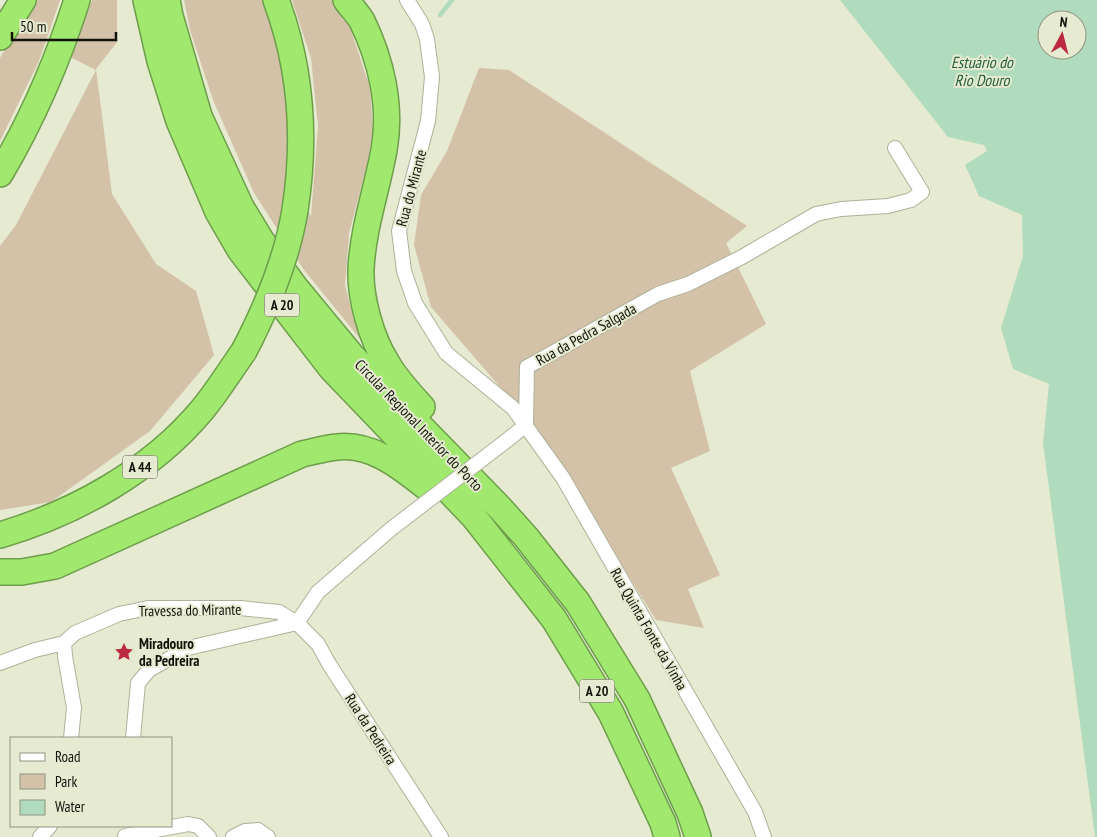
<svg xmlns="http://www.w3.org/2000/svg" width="1097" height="837" viewBox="0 0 1097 837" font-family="'PT Sans Narrow',sans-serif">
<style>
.green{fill:#d3c1a8}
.water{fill:#b1dbbd;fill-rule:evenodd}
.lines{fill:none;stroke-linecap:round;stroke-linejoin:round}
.stream{stroke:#b1dbbd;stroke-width:4.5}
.street-casing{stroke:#adb198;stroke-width:16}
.highway-casing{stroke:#6e9e4b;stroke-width:28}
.street{stroke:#fff;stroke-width:14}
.highway{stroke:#a0e96e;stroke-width:25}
.street-bridge-casing{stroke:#adb198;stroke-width:16;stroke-linecap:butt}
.highway-bridge-casing{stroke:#6e9e4b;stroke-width:28;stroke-linecap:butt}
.street-bridge{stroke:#fff;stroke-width:14}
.highway-bridge{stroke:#a0e96e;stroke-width:25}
.labels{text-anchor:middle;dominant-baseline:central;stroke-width:4;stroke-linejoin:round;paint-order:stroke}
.shield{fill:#e5ead0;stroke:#515445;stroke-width:1}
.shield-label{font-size:14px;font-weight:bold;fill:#11130a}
.street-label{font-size:15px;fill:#11130a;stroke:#e5ead0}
.poi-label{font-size:15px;font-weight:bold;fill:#11130a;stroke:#e5ead0;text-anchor:start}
.water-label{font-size:16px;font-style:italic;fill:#21603a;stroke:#e5ead0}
</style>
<rect width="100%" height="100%" fill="#e5ead0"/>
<path class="green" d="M37,0H60L39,61L0,141V58L26,12Z
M92,0H117V42L96,69L112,194L156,264L196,291L214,355L150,431L51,502L0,510V246L16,225L96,70L70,57Z
M184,0H262L280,48L290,103L291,151L286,186L311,216L318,126L311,58L292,0H332L346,15L370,88L373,129L367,165L349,233L345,285L354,320L361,340L304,270L254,193L213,100L190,30Z
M479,68L509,70L747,226L726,243L766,324L690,371L710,451L671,468L720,575L688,589L704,628L656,620L539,432L431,307L414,245L421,195L447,151Z"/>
<path class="water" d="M840,0H1097V837H1095L1043,443L1049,384L1013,369L1001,328L1023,256L1022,215L979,196L965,165L987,151L984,145L948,137ZM1047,20H1077V50H1047Z"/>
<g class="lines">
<path class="stream" d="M440,15L452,0"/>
<g class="street-casing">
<path id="street" d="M407,0L422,24L427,39L432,77L428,121L399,231L404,271L415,303L446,353L513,408L563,478L755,812L764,837
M526,425L527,367L658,294L688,284L742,257L816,214L841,209L888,206L911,200L922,192L895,148
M506,441L526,425
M297,623L318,592L391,529
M64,643L65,656L74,708L71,738
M0,663L35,650L64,643L75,633L119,614L148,608H240L279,612L297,623L318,644L329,664L441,837
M133,738L138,683L149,670L188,648L297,623
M125,836L188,824L198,826L209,837
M40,837L50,826
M233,837L245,831L258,830L268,837"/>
</g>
<g class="highway-casing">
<path id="highway" d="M146,0L160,61L179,121L218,212L240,250L331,368L474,517L554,619L611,713L663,823L667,837
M167,0L170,16L199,116L241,207L261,240L295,287L352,356L500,508L526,537L578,603L637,699L690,813L698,837
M276,0C301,67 306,139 295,210
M346,0C351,7 358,14 362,21C381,60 392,106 384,150C377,189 363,228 361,269C360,298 371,338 387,363C396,379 409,393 422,407
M0,37L23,0
M0,174C32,120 58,60 77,0
M0,535C75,513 151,471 202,410C217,392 230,371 244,351
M0,572H22L55,566L302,454C313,452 325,448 337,447C374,443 403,469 430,490"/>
</g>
<use href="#street" class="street"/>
<use href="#highway" class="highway"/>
<g class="street-bridge-casing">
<path id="street-bridge" d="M391,529L506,441"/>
</g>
<g class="highway-bridge-casing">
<path id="highway-bridge" d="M244,351C267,307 287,259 295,210"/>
</g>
<use href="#street-bridge" class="street-bridge"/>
<use href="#highway-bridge" class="highway-bridge"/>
</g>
<defs>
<g id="sight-bare" transform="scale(1.5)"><path d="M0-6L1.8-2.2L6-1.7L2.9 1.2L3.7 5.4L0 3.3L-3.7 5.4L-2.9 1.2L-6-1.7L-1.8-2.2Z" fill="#bb2a3f" stroke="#e5ead0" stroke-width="2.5" paint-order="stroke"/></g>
</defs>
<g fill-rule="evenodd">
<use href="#sight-bare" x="124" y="652"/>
</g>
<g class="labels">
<g class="shield">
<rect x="264.5" y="293.5" width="35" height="23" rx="4"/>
<rect x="122.5" y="455.5" width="35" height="23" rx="4"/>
<rect x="579.5" y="679.5" width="35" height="23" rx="4"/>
</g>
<g class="shield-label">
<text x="282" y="305">A 20</text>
<text x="140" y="467">A 44</text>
<text x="597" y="691">A 20</text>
</g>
<g class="street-label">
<text transform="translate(411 188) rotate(-75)">Rua do Mirante</text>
<text transform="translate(586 334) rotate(-29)">Rua da Pedra Salgada</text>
<text transform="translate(419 425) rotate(46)">Circular Regional Interior do Porto</text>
<text transform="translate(190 610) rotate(-1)">Travessa do Mirante</text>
<text transform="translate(649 629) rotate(60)">Rua Quinta Fonte da Vinha</text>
<text transform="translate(371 729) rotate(57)">Rua da Pedreira</text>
</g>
<g class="poi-label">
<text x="139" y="643">Miradouro<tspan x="139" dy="17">da Pedreira</tspan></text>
</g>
<g class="water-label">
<text x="982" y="62">Estuário do<tspan x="982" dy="18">Rio Douro</tspan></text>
</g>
</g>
<rect x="10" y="737" width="162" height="90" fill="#e5ead0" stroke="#909481"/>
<rect x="20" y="753" width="25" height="8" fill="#ffffff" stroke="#909481"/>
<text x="55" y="762" font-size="15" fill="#11130a">Road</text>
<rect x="20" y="774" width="25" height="15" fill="#d3c1a8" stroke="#909481"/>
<text x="55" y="787" font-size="15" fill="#11130a">Park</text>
<rect x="20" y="800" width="25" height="15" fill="#b1dbbd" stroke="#909481"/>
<text x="55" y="812" font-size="15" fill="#11130a">Water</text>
<g transform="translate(1062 35) rotate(7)"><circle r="24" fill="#e5ead0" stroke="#909481"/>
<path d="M0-4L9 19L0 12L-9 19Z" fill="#bb2a3f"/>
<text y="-8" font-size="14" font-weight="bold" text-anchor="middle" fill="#11130a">N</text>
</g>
<path d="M12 32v8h104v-8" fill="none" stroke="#11130a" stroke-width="2.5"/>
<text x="20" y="32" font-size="15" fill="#11130a" stroke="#e5ead0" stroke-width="4" paint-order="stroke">50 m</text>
</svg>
